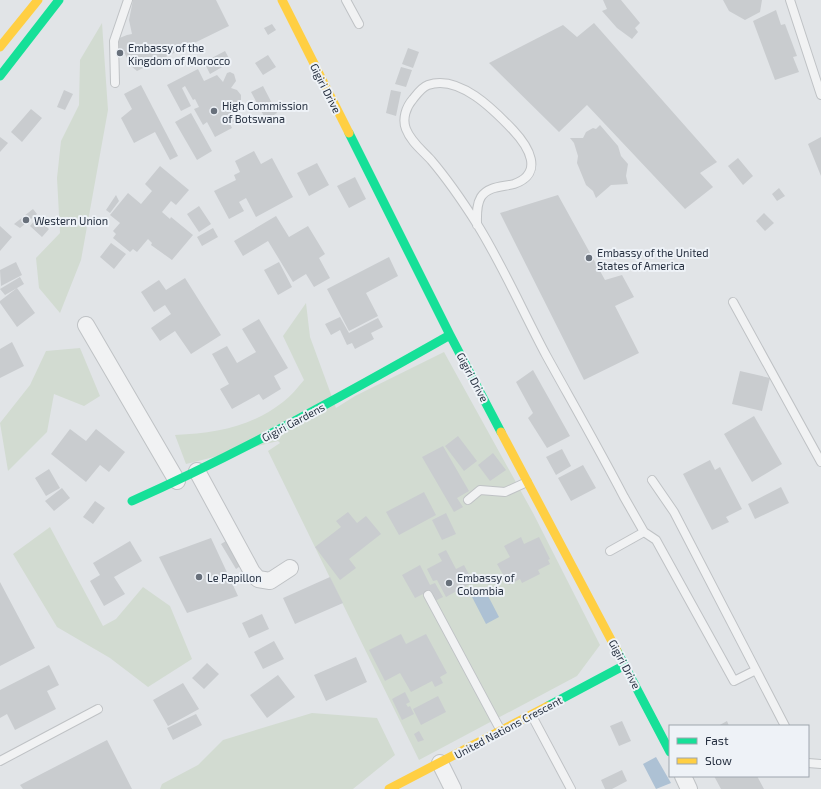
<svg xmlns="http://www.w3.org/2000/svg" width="821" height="789" viewBox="0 0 821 789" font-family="'Exo 2',sans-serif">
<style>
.green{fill:#d2dbd1}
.water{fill:#adc1d4}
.building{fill:#c9cccf}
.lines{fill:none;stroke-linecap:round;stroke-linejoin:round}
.lane-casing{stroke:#bfc2c5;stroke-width:10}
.street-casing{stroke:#bfc2c5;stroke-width:18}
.lane{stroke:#f1f2f3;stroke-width:8}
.street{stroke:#f1f2f3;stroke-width:16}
.fast{stroke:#16e098;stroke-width:9}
.slow{stroke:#ffcf43;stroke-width:9}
.poi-dot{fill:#68707b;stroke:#eef2f7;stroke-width:1.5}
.labels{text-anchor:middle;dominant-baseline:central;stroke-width:4;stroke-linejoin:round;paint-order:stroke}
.poi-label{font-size:11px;fill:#273141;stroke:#eef2f7;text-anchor:start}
.street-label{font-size:11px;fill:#273141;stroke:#eef2f7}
</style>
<rect width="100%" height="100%" fill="#e1e4e7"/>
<path class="green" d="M102,23L108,110L81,260L60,313L39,288L36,258L60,233L57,178L61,141L79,105L80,60Z
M306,303L310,337L336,408L355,396L444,352L533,513L600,645L577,676L419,760L268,451L280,443L278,441L186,464L175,435C216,433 249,428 283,402C291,396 298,387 304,380L283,336Z
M80,348L100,396L84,406L54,394L47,432L8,471L0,423L30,385L46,351Z
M50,527L103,626L116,619L143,587L170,606L192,659L148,687L110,658L57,627L13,554Z
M312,713L377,718L395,755L353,789H160L162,784L198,765L223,740Z"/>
<path class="water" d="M485,590L499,617L486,624L472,597Z
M656,757L671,783L656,789L643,764Z"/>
<path class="building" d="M133,0H216L229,26L137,71L131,66L125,54H121L116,50L117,39L127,35L132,34L129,20Z
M603,0H621L640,23L635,28L638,32L632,39L617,28L602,11L607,9Z
M723,0H762L760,12L745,20L729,11Z
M776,10L781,25L785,24L797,56L793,57L799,72L775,80L753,21Z
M594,23L717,162L700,173L713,187L685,209L587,105L559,132L489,63L563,25L577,37Z
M272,24L276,30L268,35L264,28Z
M408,48L419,52L413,68L402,64Z
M225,51L231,62L210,74L204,62Z
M268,55L276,67L263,75L255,63Z
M401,67L412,70L406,87L395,84Z
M198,69L204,81L217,75L223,82L227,73L230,72L234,74L236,81L231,88L237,90L241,95V101L234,107L240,118L230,124L232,128L215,137L207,122L203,125L194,109L199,107L195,99L193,100L185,86L182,88L191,106L181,111L167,85Z
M141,85L178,156L170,160L155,132L134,143L121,118L132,109L124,94Z
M263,86L277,113L266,120L251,92Z
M64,90L73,94L65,110L57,107Z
M391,90L401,92L396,116L386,113Z
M31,109L42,118L22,142L11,132Z
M191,113L212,151L197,160L175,122Z
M600,125L618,146L621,156L628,164L626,176L628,184L611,185L596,198L593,191L586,185L577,163L578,156L574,143L570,138H583L586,132L593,128L596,129Z
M0,137L8,143L0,152Z
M821,137V176L808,144Z
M254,151L261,164L272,158L293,197L256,217L246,198L239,202L244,211L229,219L214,191L236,180L234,175L240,172L235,161Z
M738,158L753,176L743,185L728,166Z
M317,163L329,185L309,196L297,173Z
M160,166L189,190L176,205L171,201L162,212L170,219L171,217L193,235L172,260L151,245L152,243L148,239L137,252L133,249L130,252L113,238L116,234L113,231L120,223L110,215L128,193L141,204L152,191L145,184Z
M355,177L366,199L349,208L337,186Z
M779,188L785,196L777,201L772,194Z
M116,195L119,201L110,213L106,210Z
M558,195L605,280L622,275L634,297L615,306L639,353L584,380L500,213Z
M199,206L211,224L199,232L187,214Z
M33,209L37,214L20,228L14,224Z
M764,213L774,223L765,231L756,221Z
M276,216L289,237L308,226L325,254L319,258L330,278L314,287L306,274L293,282L268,241L243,256L234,241Z
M37,218L49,229L42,237L30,226Z
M0,226L12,237L0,251Z
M213,228L218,237L202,246L197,237Z
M111,243L126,254L114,269L100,257Z
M389,257L398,276L366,293L378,316L349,331L327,289Z
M16,262L22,275L1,286L0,270Z
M279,262L292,287L278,295L264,270Z
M20,277L24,284L5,295L0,289Z
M185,278L221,335L191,354L175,331L160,341L151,328L171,314L165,305L154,312L141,292L159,280L166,290Z
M17,288L35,313L17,327L0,303V301Z
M340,317L349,333L378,318L383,327L371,333L374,339L355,349L352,343L347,345L340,330L331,335L325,324Z
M259,319L288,368L274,376L281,389L263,400L259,394L232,409L220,389L229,384L212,354L227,346L237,363L256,352L242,329Z
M12,342L24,366L0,378V349Z
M533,370L570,436L547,448L528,418L533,413L516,382Z
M740,371L770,378L762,411L732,404Z
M754,416L782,464L752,482L724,434Z
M70,429L86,441L96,429L125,452L109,472L100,465L86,482L51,454Z
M458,436L477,461L464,471L445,446Z
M443,446L469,491L457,498L463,507L454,512L422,457Z
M562,449L571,466L556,475L546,457Z
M493,453L506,470L490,481L478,465Z
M710,460L715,470L720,467L742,509L726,517L729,522L712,530L683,474Z
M583,465L596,488L571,501L558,478Z
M49,469L60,488L46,496L35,478Z
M781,487L789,503L755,519L748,504Z
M62,488L70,498L54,511L45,501Z
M424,492L436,515L399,535L386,512Z
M95,501L105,508L93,524L83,517Z
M348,512L357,523L366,516L381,534L349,559L356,568L340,580L315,547L341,527L336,521Z
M446,513L456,534L442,540L432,520Z
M521,537L524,544L539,537L550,559L548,560L550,564L538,570L540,574L522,583L520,579L509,585L497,564L510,557L504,546Z
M211,538L238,596L187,613L159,557Z
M231,538L246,562L236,569L221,544Z
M130,541L142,561L114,577L125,594L104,606L90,581L100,575L93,563Z
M446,550L456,569L464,565L473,582L446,597L437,580L433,581L427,569L442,561L438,554Z
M420,565L430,585L435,583L443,597L435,601L429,591L415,598L402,575Z
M330,577L343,603L295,624L283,598Z
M0,582L35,648L0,666Z
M262,614L269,629L249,638L242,623Z
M401,634L406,644L426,634L447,673L440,677L443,683L435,687L432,681L411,692L400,673L385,681L369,650Z
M274,641L284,659L263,669L254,652Z
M356,657L367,682L326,701L314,675Z
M207,663L219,674L204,689L192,678Z
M49,665L59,685L47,691L56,709L15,730L7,714L0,718V690Z
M278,675L295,697L267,718L250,695Z
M183,683L199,709L168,726L153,700Z
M405,692L410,702L406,704L408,707L410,706L414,714L402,720L392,699Z
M438,696L446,712L421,725L413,709Z
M196,714L202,725L173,740L167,728Z
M622,721L631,741L619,746L610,726Z
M727,721L729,726H718Z
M419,731L424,740L418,742L414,734Z
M107,740L132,789H23L20,785Z
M622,770L627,781L612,789H605L601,780Z
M714,776H757L764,789H721Z"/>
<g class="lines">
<g class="lane-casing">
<path id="lane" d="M346,0L359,24
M790,0L821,95
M115,83L114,41L128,0
M477,225C477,215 476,205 481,197C488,186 503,187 514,184C545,173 528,146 513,130C494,110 459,74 428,85C422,87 417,94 413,99C406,107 402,119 406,129C411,142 422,150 431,160C448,180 463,202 477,224C503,266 523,312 546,355C572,402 599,449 624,497L644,532L656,540L734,681L756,670
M733,302L821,462
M652,480L674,512L785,726
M468,500L480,490L505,492L527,482
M610,551L644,532
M428,595L501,731
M532,716L571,789
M0,761L98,709
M808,763L821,764"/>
</g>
<g class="street-casing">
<path id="street" d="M86,325L177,481
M197,471L252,572L258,579L270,581L290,568
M440,763L453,789
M683,776L689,789"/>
</g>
<use href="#lane" class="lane"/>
<use href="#street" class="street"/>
<path class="fast" d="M0,76L59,0
M349,133L450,335L501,432
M132,501C242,452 346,394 450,335
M617,651L670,752
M548,706L625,665"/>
<path class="slow" d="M282,0L349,133
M0,47L38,0
M501,432L617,651
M389,789L548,706"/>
</g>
<g class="poi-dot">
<circle cx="120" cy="53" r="4"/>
<circle cx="214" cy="111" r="4"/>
<circle cx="26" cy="220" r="4"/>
<circle cx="589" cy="258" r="4"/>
<circle cx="199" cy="577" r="4"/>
<circle cx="449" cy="583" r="4"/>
</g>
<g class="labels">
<g class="poi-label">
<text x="128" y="47">Embassy of the<tspan x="128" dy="13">Kingdom of Morocco</tspan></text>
<text x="222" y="105">High Commission<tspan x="222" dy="13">of Botswana</tspan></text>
<text x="34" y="220">Western Union</text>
<text x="597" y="252">Embassy of the United<tspan x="597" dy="13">States of America</tspan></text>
<text x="207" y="577">Le Papillon</text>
<text x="457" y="577">Embassy of<tspan x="457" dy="13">Colombia</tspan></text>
</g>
<g class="street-label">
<text transform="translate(326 88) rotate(63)">Gigiri Drive</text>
<text transform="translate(473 377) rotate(62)">Gigiri Drive</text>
<text transform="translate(293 422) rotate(-28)">Gigiri Gardens</text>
<text transform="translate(625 664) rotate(62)">Gigiri Drive</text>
<text transform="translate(508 727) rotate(-28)">United Nations Crescent</text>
</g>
</g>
<rect x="669" y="725" width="140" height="52" fill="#eef2f7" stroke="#9ea5ae"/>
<rect x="677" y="738" width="20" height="6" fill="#16e098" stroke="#9ea5ae"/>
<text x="705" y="745" font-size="12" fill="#273141">Fast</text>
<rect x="677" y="758" width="20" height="6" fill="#ffcf43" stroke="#9ea5ae"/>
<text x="705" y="765" font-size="12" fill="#273141">Slow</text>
</svg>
